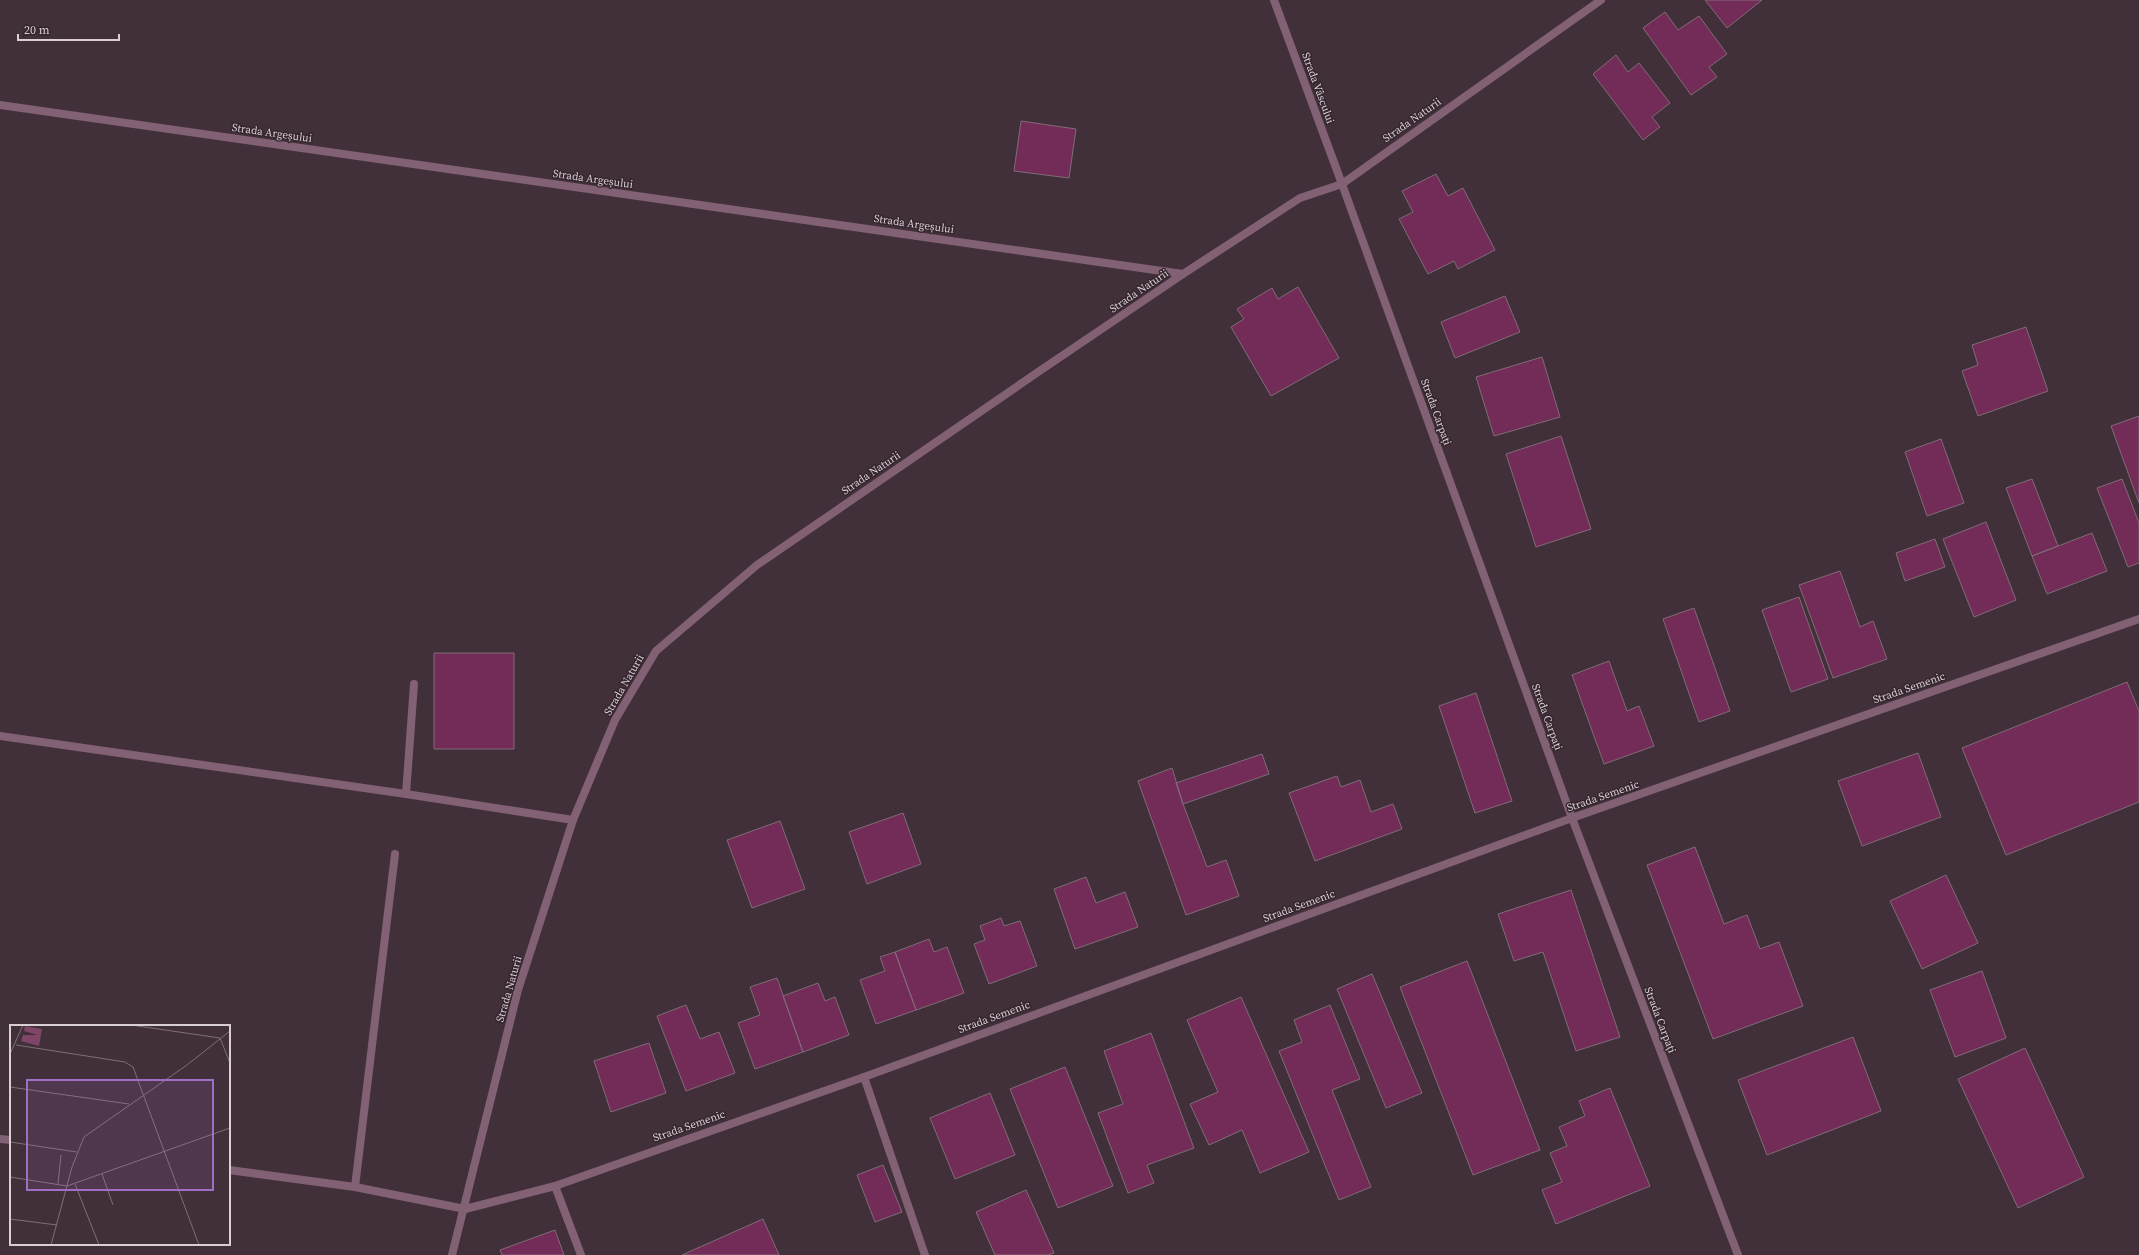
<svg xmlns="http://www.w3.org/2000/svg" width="2139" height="1255" viewBox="0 0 2139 1255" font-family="'Source Serif 4',serif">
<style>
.building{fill:#732c58;stroke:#7f6c76}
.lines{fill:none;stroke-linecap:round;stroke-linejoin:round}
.lane{stroke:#836174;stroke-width:8}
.street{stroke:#836174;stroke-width:8}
.labels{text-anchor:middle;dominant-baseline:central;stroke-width:3;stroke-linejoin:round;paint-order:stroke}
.street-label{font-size:11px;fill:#d9ced4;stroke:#36262f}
.inset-road{fill:none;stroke:#7e6f77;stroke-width:1}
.view{fill:#a16dc7;fill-opacity:0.15;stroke:#a16dc7;stroke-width:2}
.inset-edge{fill:none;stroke:#d9ced4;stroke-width:2}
</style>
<rect width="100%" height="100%" fill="#413039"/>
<path class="building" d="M1705,0H1762L1727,28Z
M1665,12L1678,30L1699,16L1727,54L1709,67L1717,77L1691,95L1643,28Z
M1616,55L1628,72L1639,63L1670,103L1652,117L1660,127L1643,140L1593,74Z
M1021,121L1076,129L1069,178L1014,171Z
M1436,174L1448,196L1463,188L1495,250L1458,269L1454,261L1428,274L1399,219L1413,212L1402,191Z
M1298,287L1339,358L1271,396L1231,327L1244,319L1237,309L1272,288L1278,299Z
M1505,296L1520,332L1455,358L1441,322Z
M2026,327L2048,391L1978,416L1962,371L1978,365L1972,345Z
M1542,357L1560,417L1494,436L1476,377Z
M2139,416V503L2111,426Z
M1561,436L1591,529L1536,547L1506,454Z
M1941,439L1964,503L1927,516L1905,452Z
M2032,479L2058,546L2032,556L2006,488Z
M2122,479L2139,523V563L2128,567L2097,488Z
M1986,522L2016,600L1974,617L1943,539Z
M2092,533L2107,571L2047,594L2032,556Z
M1935,539L1945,567L1905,581L1896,553Z
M1840,571L1860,627L1873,621L1887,659L1833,678L1799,585Z
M1799,597L1828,679L1791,692L1762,610Z
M1694,608L1730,711L1699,722L1663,619Z
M434,653H514V749H434Z
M1609,661L1627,711L1639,706L1654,746L1604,764L1572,675Z
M2127,682L2139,711V802L2006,855L1962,748Z
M1476,693L1512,801L1475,813L1439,706Z
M1918,753L1941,817L1862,846L1838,781Z
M1262,754L1269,774L1183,804L1176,783Z
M1172,768L1183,804L1207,867L1226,860L1239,896L1186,915L1138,781Z
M1337,776L1341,787L1360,780L1371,812L1393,804L1402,829L1315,861L1289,793Z
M903,813L921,864L867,884L849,832Z
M780,821L805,889L752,908L727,840Z
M1695,847L1724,924L1747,915L1760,949L1779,942L1803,1006L1713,1039L1647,865Z
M1946,875L1978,943L1922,969L1890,901Z
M1086,877L1096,903L1125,892L1138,927L1075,949L1054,889Z
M1571,890L1620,1037L1576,1051L1543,952L1514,961L1498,914Z
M1001,918L1004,926L1020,921L1037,966L989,984L974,944L985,940L980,926Z
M929,939L934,952L947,947L964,993L916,1010L895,952Z
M895,952L916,1010L876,1024L860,980L885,971L880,957Z
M1467,961L1540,1150L1473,1175L1400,987Z
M1982,971L2006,1038L1955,1057L1930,990Z
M1372,974L1422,1093L1386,1108L1337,989Z
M777,978L803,1052L755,1069L738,1023L760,1015L750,987Z
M818,983L825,1001L835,997L849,1035L803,1052L783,996Z
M1241,997L1309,1152L1260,1173L1242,1130L1209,1145L1190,1104L1218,1092L1187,1020Z
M686,1005L700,1039L719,1032L735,1073L686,1091L657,1016Z
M1330,1005L1360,1079L1332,1090L1371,1187L1339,1200L1279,1051L1302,1042L1294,1020Z
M1151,1033L1194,1148L1147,1165L1154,1183L1128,1193L1098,1113L1123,1104L1104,1051Z
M1853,1037L1881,1111L1767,1155L1738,1080Z
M649,1043L666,1093L611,1112L594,1061Z
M2025,1048L2084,1177L2018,1208L1958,1079Z
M1065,1067L1113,1186L1058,1208L1010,1089Z
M1610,1088L1650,1186L1556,1224L1542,1190L1562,1182L1550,1153L1567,1146L1559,1127L1585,1116L1579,1101Z
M990,1093L1015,1155L955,1179L930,1118Z
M883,1165L902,1212L875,1222L857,1175Z
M1026,1190L1054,1253L1048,1255H995L976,1212Z
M763,1219L779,1255H682Z
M555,1230L564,1255H502L500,1250Z"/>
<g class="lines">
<path class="lane" d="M1274,0L1342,184
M0,105L1183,274
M0,736L406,794L573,820
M864,1077L925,1255
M0,1139L11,1140
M229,1170L355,1187L465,1209
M355,1187L395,854"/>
<path class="street" d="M1342,184L1572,818L1738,1255
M406,794L414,684
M555,1186L581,1255
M465,1209L555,1186L864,1077L1572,818L2139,619
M452,1255L518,990L573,820L615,720L656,651L757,565L1041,370L1183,274L1300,198L1342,184L1601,0"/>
</g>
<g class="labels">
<g class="street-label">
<text transform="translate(1318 88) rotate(70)">Strada Vâscului</text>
<text transform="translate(1412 120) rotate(-35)">Strada Naturii</text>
<text transform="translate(272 133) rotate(8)">Strada Argeșului</text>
<text transform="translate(593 179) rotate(8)">Strada Argeșului</text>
<text transform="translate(914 224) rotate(8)">Strada Argeșului</text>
<text transform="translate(1139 291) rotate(-34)">Strada Naturii</text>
<text transform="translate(1436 412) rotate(70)">Strada Carpați</text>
<text transform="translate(871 473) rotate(-34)">Strada Naturii</text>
<text transform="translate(624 685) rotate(-60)">Strada Naturii</text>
<text transform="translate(1909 688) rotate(-19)">Strada Semenic</text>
<text transform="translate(1547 717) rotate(70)">Strada Carpați</text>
<text transform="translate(1603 796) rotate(-19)">Strada Semenic</text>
<text transform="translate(1299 906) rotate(-20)">Strada Semenic</text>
<text transform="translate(509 989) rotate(-74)">Strada Naturii</text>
<text transform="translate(994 1017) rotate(-20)">Strada Semenic</text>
<text transform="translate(1660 1020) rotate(69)">Strada Carpați</text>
<text transform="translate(689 1126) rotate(-19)">Strada Semenic</text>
</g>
</g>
<g transform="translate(10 1025)">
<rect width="220" height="220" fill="#413039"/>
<path d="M15,1L32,4L29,21L11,16L13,10H27L14,6Z" fill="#7f4667"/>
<path class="inset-road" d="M121,0L210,13M210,13L220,38M6,20L115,37L123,42L189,220M0,29L13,0M0,62L119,79M0,117L67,127M92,149L103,180M0,152L57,161L220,103M48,159L51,130M65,159L89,220M0,194L47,200M41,220L62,142L74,112L177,40L220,6"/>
<path class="view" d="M17,55H203V165H17Z"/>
<rect width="220" height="220" class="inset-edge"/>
</g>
<path d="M18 34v6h101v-6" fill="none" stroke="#d9ced4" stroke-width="2"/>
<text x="24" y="34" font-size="12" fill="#d9ced4" stroke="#36262f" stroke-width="3" paint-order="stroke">20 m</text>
</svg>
